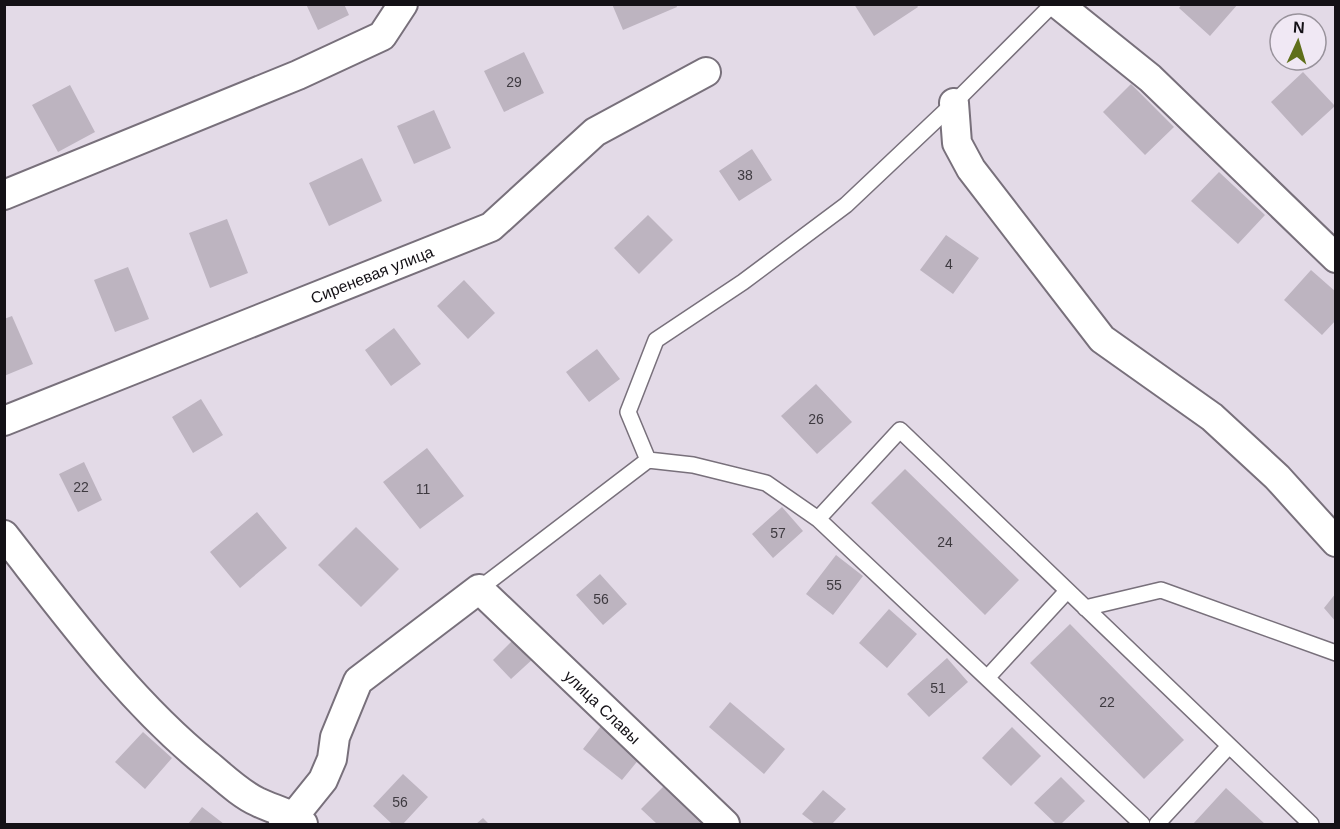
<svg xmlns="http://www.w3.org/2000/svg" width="1340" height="829" viewBox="0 0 1340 829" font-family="Helvetica,sans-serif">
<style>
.building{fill:#bdb4c0}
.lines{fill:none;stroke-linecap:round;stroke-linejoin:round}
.lane-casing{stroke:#78707b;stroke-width:18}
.street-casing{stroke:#78707b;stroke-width:32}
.lane{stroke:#fff;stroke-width:15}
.street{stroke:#fff;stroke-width:28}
.labels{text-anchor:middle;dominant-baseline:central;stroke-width:5;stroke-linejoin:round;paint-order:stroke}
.number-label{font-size:14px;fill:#3e3a40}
.street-label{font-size:16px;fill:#141116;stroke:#f0e8f4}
</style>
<rect width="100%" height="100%" fill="#e3dae7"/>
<path class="building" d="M306,4H344L349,15L318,30Z
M612,4H676L677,7L623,30Z
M854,4H916L918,7L874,36Z
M1182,4H1238L1210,36L1179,8Z
M524,52L544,93L504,112L484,71Z
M1303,72L1335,106L1302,136L1271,102Z
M1131,84L1174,127L1145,155L1103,112Z
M70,85L95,132L58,152L32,105Z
M434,110L451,148L414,164L397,126Z
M752,149L772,180L739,201L719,171Z
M362,158L382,201L329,226L309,183Z
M1219,172L1265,215L1238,244L1191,201Z
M648,215L673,240L639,274L614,248Z
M227,219L248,273L210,288L189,233Z
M946,235L979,258L953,294L920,270Z
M128,267L149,319L115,332L94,280Z
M1311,270L1336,292V320L1322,335L1284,300Z
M464,280L495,313L468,339L437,306Z
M12,316L33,364L4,376V319Z
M394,328L421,364L391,386L365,350Z
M597,349L620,379L589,402L566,372Z
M816,384L852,422L817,454L781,416Z
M201,399L223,435L193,453L172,417Z
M427,448L464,496L420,529L383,482Z
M84,462L102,500L78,512L59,474Z
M905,469L1019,580L985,615L871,503Z
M782,507L803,531L773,558L752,534Z
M257,512L287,548L240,588L210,552Z
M356,527L399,569L361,607L318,565Z
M836,555L863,576L833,615L806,594Z
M600,574L627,604L603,625L576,595Z
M1336,593V622L1324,608Z
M889,609L917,634L887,668L859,643Z
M1070,624L1184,740L1144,779L1030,663Z
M516,637L535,657L511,679L493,660Z
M947,658L968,682L929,717L907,694Z
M730,702L785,749L764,774L709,727Z
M601,726L640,758L622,780L583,749Z
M1012,727L1041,756L1011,786L982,758Z
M143,732L172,758L145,789L115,762Z
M403,774L428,797L403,824H392L373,806Z
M1061,777L1085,801L1061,824H1056L1034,803Z
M668,782L710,824H657L641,809Z
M1226,788L1265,824H1193Z
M823,790L846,809L832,824H815L802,814Z
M202,807L224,824H188Z
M483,818L489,824H476Z"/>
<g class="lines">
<g class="lane-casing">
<path id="lane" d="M648,460L628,412L656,340L743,282L846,205L954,103L1053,4
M818,519L900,430L1311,824
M479,589L648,460L693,465L766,483L818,519L1142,824
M1085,608L1161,590L1336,653
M987,678L1067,591
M1157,824L1229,746"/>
</g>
<g class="street-casing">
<g id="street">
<path d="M1058,4L1150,78L1336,258"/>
<path d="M954,103L957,143L971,169L1102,339L1212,417L1277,477L1336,542"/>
<path d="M4,195L298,75L382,36L403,4"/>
<path id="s1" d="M4,421L491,227L595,132L706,72"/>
<path d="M4,535C66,614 129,701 207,764C223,777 240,794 258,802C274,810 290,812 303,824"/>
<path id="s2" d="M283,824L294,816L323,780L332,759L335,737L358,681L479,589L725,824"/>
</g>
</g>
<use href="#lane" class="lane"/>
<use href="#street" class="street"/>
</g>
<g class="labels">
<g class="number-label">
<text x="514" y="82">29</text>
<text x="745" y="175">38</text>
<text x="949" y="264">4</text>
<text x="816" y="419">26</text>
<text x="81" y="487">22</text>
<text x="423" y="489">11</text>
<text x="778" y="533">57</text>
<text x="945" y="542">24</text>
<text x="834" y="585">55</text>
<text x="601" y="599">56</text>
<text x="938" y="688">51</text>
<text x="1107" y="702">22</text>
<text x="400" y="802">56</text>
</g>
<g class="street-label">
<text stroke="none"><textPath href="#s1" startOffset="396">Сиреневая улица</textPath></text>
<text stroke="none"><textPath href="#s2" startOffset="488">улица Славы</textPath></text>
</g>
</g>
<rect width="1340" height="829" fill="none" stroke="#141116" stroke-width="12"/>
<g transform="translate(1298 42) rotate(4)"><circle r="28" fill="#f0e8f4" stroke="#98929b" stroke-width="1.5"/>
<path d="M0-4.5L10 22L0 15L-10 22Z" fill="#5f6f1a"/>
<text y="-9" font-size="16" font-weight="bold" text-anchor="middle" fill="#141116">N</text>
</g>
</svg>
